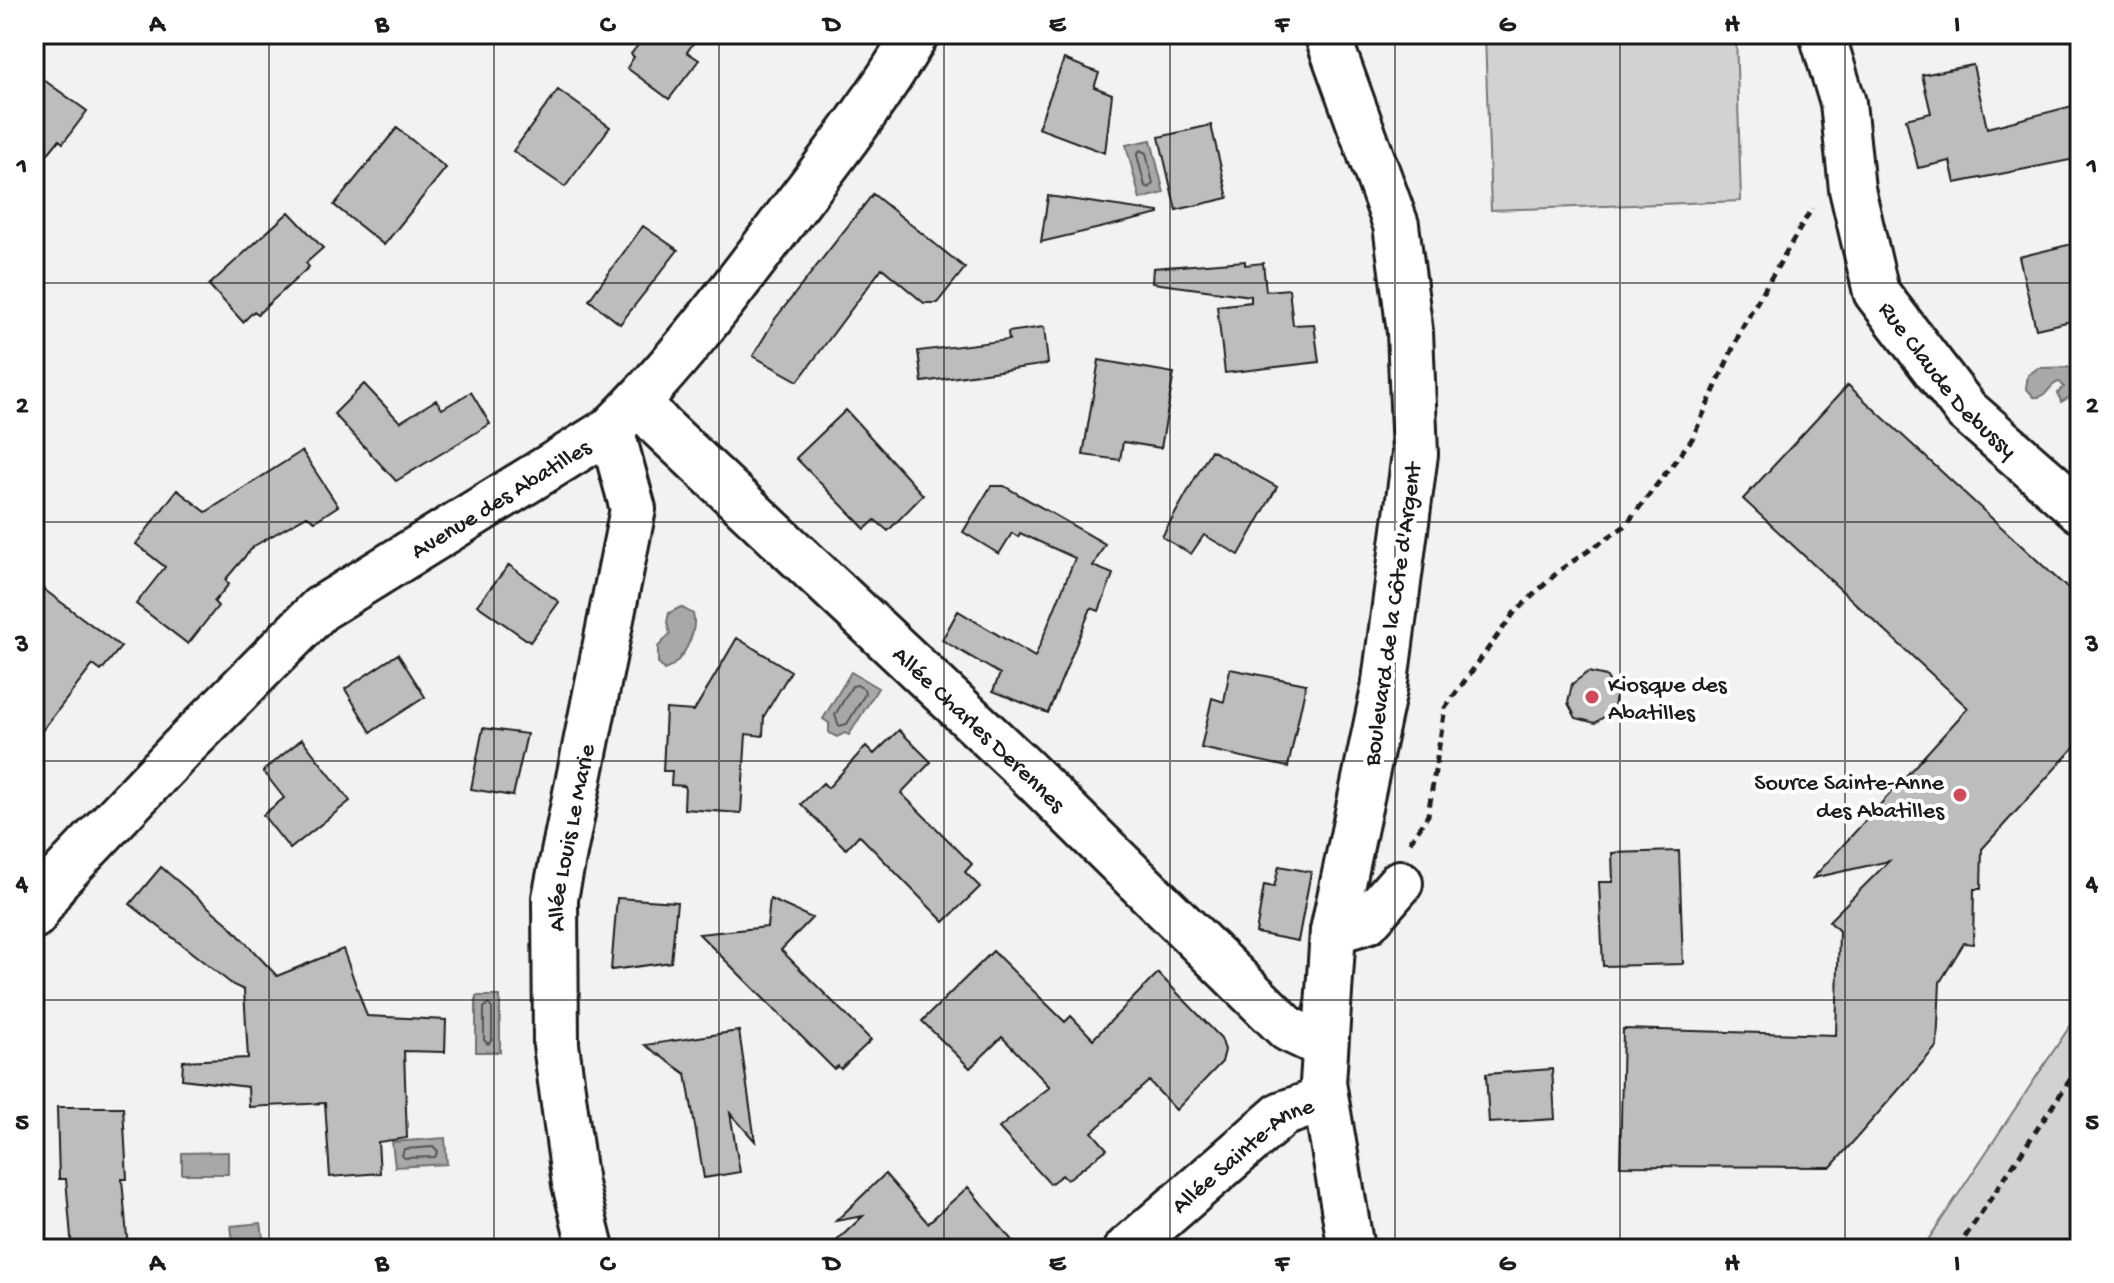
<svg xmlns="http://www.w3.org/2000/svg" width="2114" height="1283" font-family="'Gochi Hand',sans-serif">
<rect width="100%" height="100%" fill="#f2f2f2"/>
<filter id="ink" filterUnits="userSpaceOnUse"><feTurbulence type="fractalNoise" baseFrequency=".0125" numOctaves="2"/><feDisplacementMap in="SourceGraphic" scale="16" xChannelSelector="R" yChannelSelector="G"/><feConvolveMatrix kernelMatrix="1 2 1 2 8 2 1 2 1" color-interpolation-filters="sRGB"/></filter>
<g filter="url(#ink)">
<path fill="#d2d2d2" stroke="#777" stroke-width="2" d="M1485,34H1736L1741,201L1491,210Z
M2080,1011V1249H1922Z"/>
<path fill="#a8a8a8" stroke="#707070" stroke-width="2" d="M1151,140L1164,193L1140,199L1126,145Z
M2080,367V391L2061,402L2058,393L2064,387L2060,382C2048,383 2049,399 2034,397L2026,388L2028,375L2038,368Z
M681,607L693,614C698,632 682,664 664,670L658,663V647L670,634L667,622L669,613Z
M851,672L878,688L849,735L845,733L837,737L829,733V723L823,719Z
M476,996H500V1052H476Z
M445,1138L447,1164L395,1167L392,1142Z
M228,1152V1174H182V1153Z
M261,1223L265,1249H234L231,1226Z"/>
<g fill="none" stroke-linecap="round" stroke-linejoin="round">
<path stroke="#545454" stroke-width="2" d="M1140,150L1146,153L1153,184L1149,188L1145,186L1137,155Z
M857,685L864,689L865,694L847,724L839,726L835,715L852,686Z
M488,1004L492,1008V1040L488,1044L484,1040V1008Z
M434,1147L438,1151L435,1157L405,1158L402,1156L404,1149Z"/>
</g>
<path fill="#bdbdbd" stroke="#1c1c1c" stroke-width="2" d="M647,34H700L687,52L699,60L669,99L627,68L634,57L631,54Z
M1064,59L1099,73L1094,87L1112,94L1105,153L1038,128Z
M1973,65L1987,128L2080,104V158L1955,183L1950,161L1918,168L1906,119L1931,113L1922,75Z
M34,73L87,111L63,143L59,140L34,171Z
M558,90L610,127L565,187L513,151Z
M1211,125L1228,198L1176,210L1159,137Z
M397,128L446,168L384,245L334,205Z
M873,194L965,268L937,303H924L882,268L798,381L753,356L775,319Z
M1048,196L1159,212V214L1041,242Z
M289,212L323,248L306,263L309,267L258,314L254,311L243,322L209,285Z
M643,226L678,250L620,324L589,300Z
M2080,242V319L2036,329L2019,257Z
M1245,261V265L1263,263L1266,291L1289,289L1293,325L1314,324L1319,362L1225,373L1217,306L1251,302V296L1152,283L1153,268Z
M1044,327L1048,364L922,382L918,351L1009,340L1008,332Z
M1099,360L1174,373L1161,448L1123,442L1120,460L1083,455Z
M364,384L400,422L436,400L442,409L471,392L490,424L396,481L334,414Z
M1848,385L2080,600V741L1982,849L1981,889H1974L1973,944L1964,943L1940,982L1937,1046L1831,1167L1620,1166L1623,1029L1836,1035L1839,931L1829,921L1889,861L1813,878L1968,708L1743,499Z
M846,410L923,495L888,531L875,520L865,529L796,458Z
M1211,450L1277,487L1239,555L1204,535L1191,554L1162,537Z
M302,451L338,506L315,521L307,516L254,546L225,580L229,584L214,602L218,606L188,644L136,604L165,567L136,544L177,490L206,512Z
M991,486H1004L1105,544L1093,566L1113,574L1099,611L1091,608L1048,713L993,691L1000,674L942,640L958,611L1035,657L1075,558L1020,533L1018,537L1012,533L999,554L963,532Z
M509,565L559,602L530,642L477,605Z
M34,582L121,647L101,671L93,665L34,741Z
M737,638L791,671L764,716L763,736L746,734L741,813L684,809L685,786L671,785L672,771H663L666,709L694,711Z
M398,654L425,697L371,732L345,689Z
M1230,669L1306,684L1288,767L1201,748L1212,698L1224,702Z
M1588,672L1606,676L1616,692L1614,710L1595,723L1576,718L1568,703L1572,684Z
M483,728L527,734L513,796L471,789Z
M899,730L931,762L901,793L972,864L965,872L980,887L944,922L859,835L846,849L801,804L823,783L828,788L866,746L874,754Z
M302,739L350,801L290,849L263,815L284,798L263,771Z
M1679,851L1683,964L1603,966L1599,882H1613L1612,853Z
M1279,866L1311,872L1298,941L1256,933L1264,885L1274,887Z
M161,867L227,923L277,976L343,949L367,1016L446,1020L445,1052L404,1051L407,1138L378,1142L380,1173L330,1177L325,1103L249,1107L248,1087L182,1079L183,1061L248,1058L244,990L233,985L130,904Z
M617,898L677,902L671,962L611,970Z
M770,899L812,918L781,950L871,1040L841,1069L838,1066L834,1069L699,934L767,927Z
M993,951L1065,1022L1071,1016L1093,1039L1158,973L1221,1038L1225,1050L1222,1062L1176,1110L1149,1081L1092,1132L1107,1149L1067,1180L1062,1175L1050,1184L999,1128L1050,1087L1002,1037L970,1068L922,1021Z
M739,1031L755,1141L730,1113L740,1172L704,1178L686,1074L645,1045Z
M1552,1069L1555,1119L1489,1123L1486,1074Z
M57,1107H123L127,1179H122L128,1249H72L66,1179H59Z
M885,1174L928,1223L968,1187L1019,1249H828L863,1216L836,1221Z"/>
<g fill="none" stroke-linecap="round" stroke-linejoin="round">
<defs>
<g id="minor">
<path id="s1" d="M1822,34L1843,103L1852,189L1876,292L1966,410L2080,510"/>
<path id="s2" d="M639,402L661,427L1022,767L1288,1029L1324,1046"/>
<path id="s3" d="M34,916L57,880L183,747L320,609L611,429C677,364 731,291 786,218C832,158 878,99 916,34"/>
<path d="M1333,931L1367,921L1400,883"/>
<path id="s4" d="M591,1249L575,1184L556,1045L555,898L633,509L611,429"/>
<path id="s5" d="M1127,1249L1282,1114L1325,1099"/>
</g>
<path id="major" d="M1327,34L1396,225L1410,332L1415,454L1384,689L1333,931L1323,1083L1351,1249"/>
</defs>
<use href="#minor" stroke="#1c1c1c" stroke-width="50"/>
<use href="#major" stroke="#1c1c1c" stroke-width="50"/>
<path stroke="#1c1c1c" stroke-width="5" stroke-dasharray="8 6" stroke-linecap="butt" d="M1410,842L1428,815L1445,708L1514,613L1560,570L1625,526L1692,439L1743,326L1812,208
M1957,1249L2080,1065"/>
<use href="#minor" stroke="#fff" stroke-width="44"/>
<use href="#major" stroke="#fff" stroke-width="44"/>
</g>
</g>
<path fill="none" stroke="#1c1c1c" stroke-width="2" stroke-opacity="0.55" d="M269,34V1249M494,34V1249M719,34V1249M944,34V1249M1170,34V1249M1395,34V1249M1620,34V1249M1845,34V1249M34,283H2080M34,522H2080M34,761H2080M34,1000H2080"/>
<g fill="#d1495b" stroke="#fff" stroke-width="3">
<circle cx="1592" cy="697" r="8"/>
<circle cx="1960" cy="795" r="8"/>
</g>
<g text-anchor="middle" stroke-width="8" stroke-linejoin="round" paint-order="stroke">
<g font-size="24" fill="#1c1c1c" stroke="#fff">
<text dy="8" stroke="none"><textPath href="#s1" startOffset="378">Rue Claude Debussy</textPath></text>
<text dy="8" stroke="none"><textPath href="#s3" startOffset="632">Avenue des Abatilles</textPath></text>
<text transform="translate(1391 614) rotate(-82)" y="8">Boulevard de la Côte d'Argent</text>
<text dy="8" stroke="none"><textPath href="#s2" startOffset="472">Allée Charles Derennes</textPath></text>
<text dy="8" stroke="none"><textPath href="#s4" startOffset="416">Allée Louis Le Marie</textPath></text>
<text dy="8" stroke="none"><textPath href="#s5" startOffset="150">Allée Sainte-Anne</textPath></text>
</g>
<g font-size="24" fill="#1c1c1c" stroke="#fff" text-anchor="start">
<text x="1608" y="691">Kiosque des<tspan x="1608" dy="28">Abatilles</tspan></text>
<text x="1944" y="789" text-anchor="end">Source Sainte-Anne<tspan x="1944" dy="28">des Abatilles</tspan></text>
</g>
</g>
<rect width="2114" height="1283" fill="none" stroke="#fff" stroke-width="88"/>
<rect x="44" y="44" width="2026" height="1195" fill="none" stroke="#1c1c1c" stroke-width="3"/>
<g font-size="26" text-anchor="middle" font-weight="bold" fill="#1c1c1c">
<text x="157" y="31">A</text>
<text x="382" y="31">B</text>
<text x="607" y="31">C</text>
<text x="832" y="31">D</text>
<text x="1057" y="31">E</text>
<text x="1282" y="31">F</text>
<text x="1507" y="31">G</text>
<text x="1732" y="31">H</text>
<text x="1957" y="31">I</text>
<text x="22" y="173">1</text>
<text x="2092" y="173">1</text>
<text x="22" y="412">2</text>
<text x="2092" y="412">2</text>
<text x="22" y="651">3</text>
<text x="2092" y="651">3</text>
<text x="22" y="890">4</text>
<text x="2092" y="890">4</text>
<text x="22" y="1129">5</text>
<text x="2092" y="1129">5</text>
<text x="157" y="1270">A</text>
<text x="382" y="1270">B</text>
<text x="607" y="1270">C</text>
<text x="832" y="1270">D</text>
<text x="1057" y="1270">E</text>
<text x="1282" y="1270">F</text>
<text x="1507" y="1270">G</text>
<text x="1732" y="1270">H</text>
<text x="1957" y="1270">I</text>
</g>
</svg>
